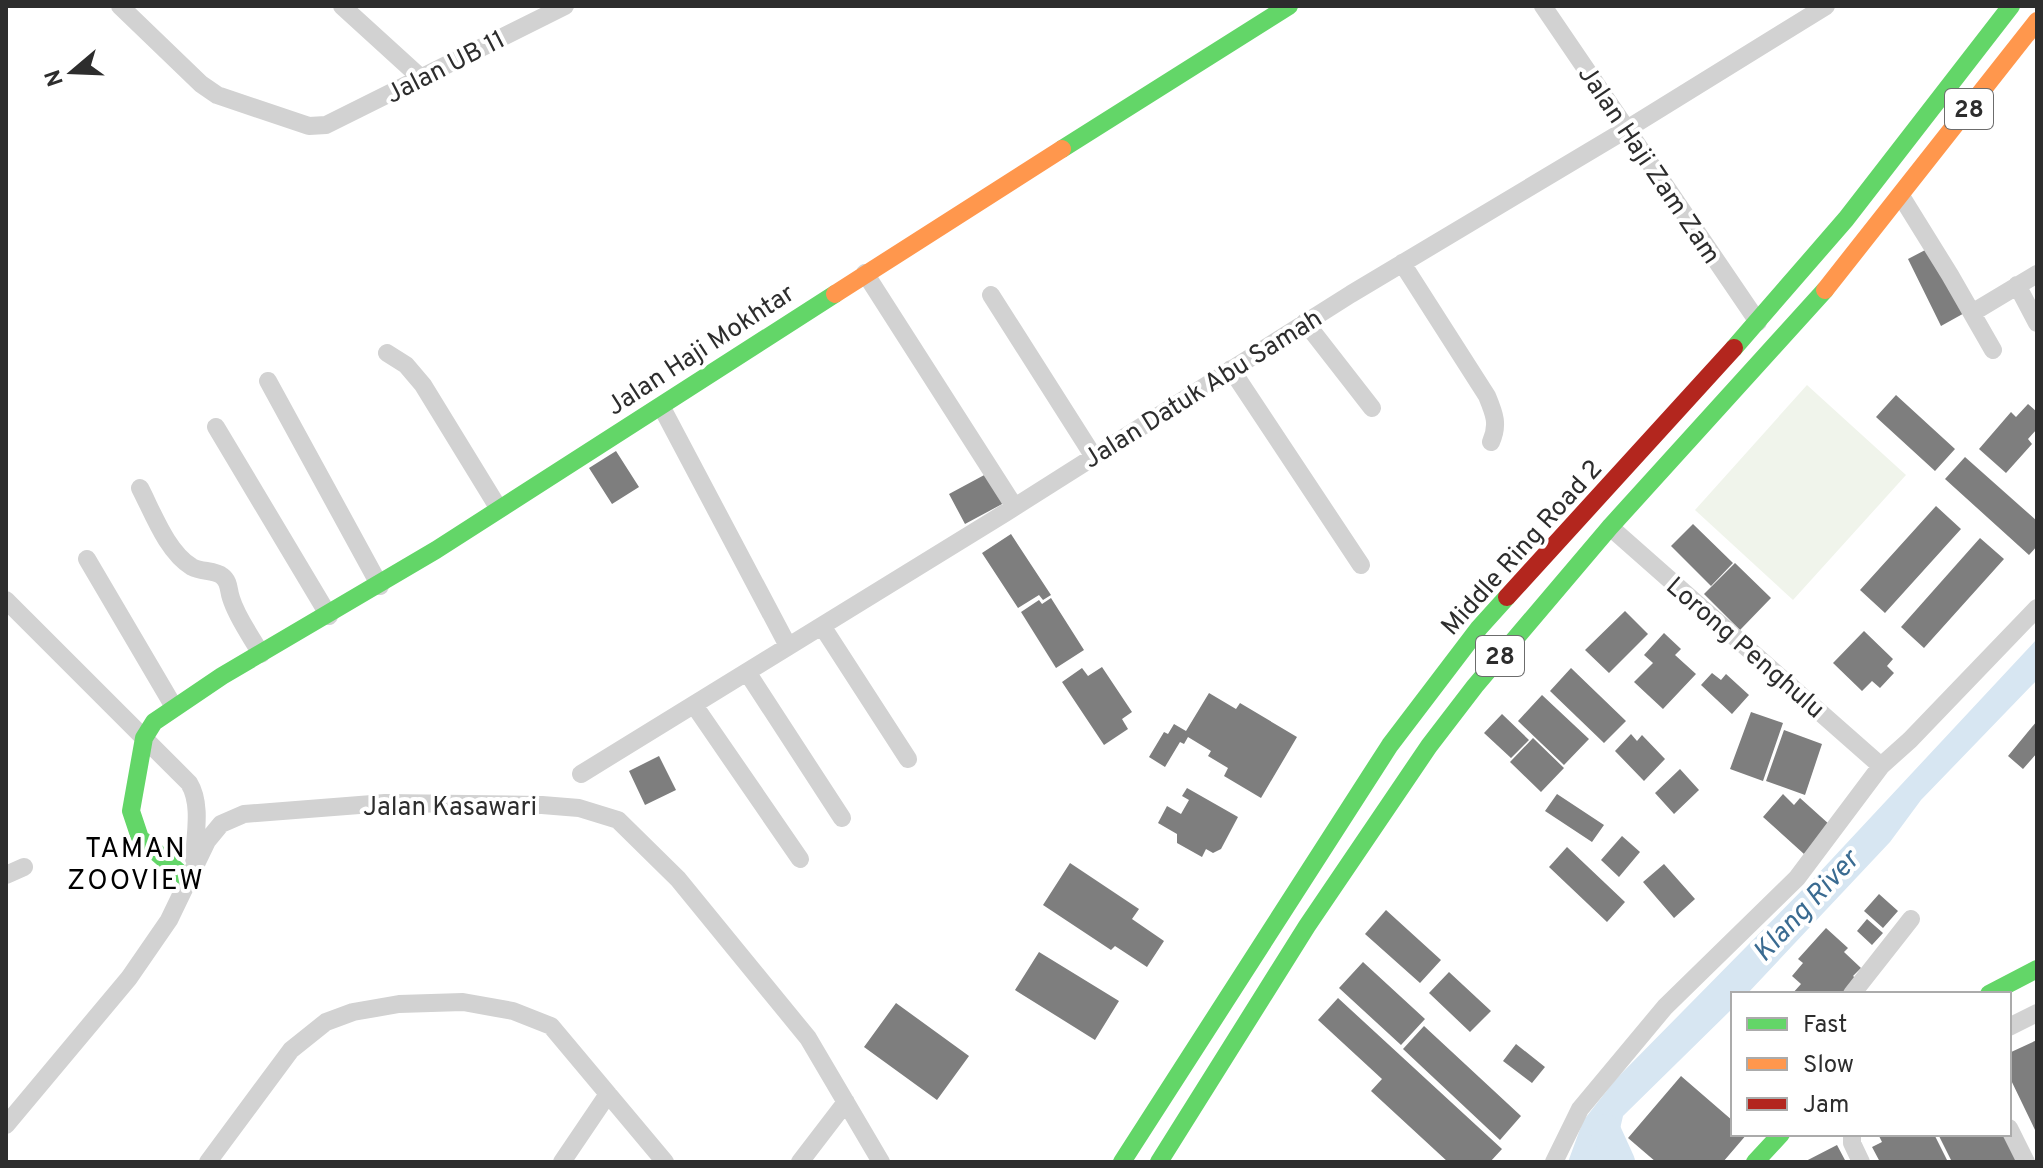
<svg xmlns="http://www.w3.org/2000/svg" width="2043" height="1168" font-family="Overpass,sans-serif">
<rect width="100%" height="100%" fill="#fff"/>
<path fill="#f0f4eb" d="M1807,385L1906,475L1793,600L1695,510Z"/>
<path fill="#d7e6f2" d="M2037,639V680L1921,800L1890,842L1747,994H1733V1008L1623,1116L1617,1142L1606,1162H1568L1583,1121L1616,1079L1817,875Z"/>
<g fill="none" stroke-linecap="round" stroke-linejoin="round">
<path stroke="#d7e6f2" stroke-width="30" d="M1605,1129L1620,1162"/>
</g>
<path fill="#7e7e7e" d="M1929,248L1968,311L1941,326L1908,259Z
M1896,395L1955,449L1935,471L1876,417Z
M2028,404L2037,412V429L2028,439L2032,444L2006,473L1979,449L2011,412L2016,417Z
M616,451L639,487L612,504L589,468Z
M1965,457L2037,521V546L2029,555L1945,479Z
M988,473L1004,503L965,524L949,494Z
M1936,506L1961,529L1885,613L1860,590Z
M1693,524L1733,563L1711,586L1671,546Z
M1011,534L1051,595L1043,600L1039,595L1018,608L982,553Z
M1980,538L2004,559L1924,648L1901,627Z
M1735,563L1771,598L1740,630L1704,594Z
M1051,598L1084,650L1056,668L1021,612L1039,600L1042,604Z
M1625,611L1648,634L1609,673L1585,650Z
M1864,631L1893,659L1887,666L1894,673L1880,688L1872,681L1862,691L1833,663Z
M1664,633L1681,649L1675,655L1696,674L1663,709L1634,682L1653,663L1644,655Z
M1102,667L1132,712L1122,719L1128,729L1104,745L1062,682L1082,668L1088,676Z
M1571,668L1626,721L1604,743L1550,691Z
M1712,673L1721,680L1726,674L1749,695L1732,714L1701,685Z
M1209,693L1236,709L1240,703L1297,737L1261,798L1224,776L1228,768L1208,756L1211,751L1188,737L1184,744L1180,742L1165,767L1149,757L1164,732L1168,734L1174,724L1186,731Z
M1542,695L1589,739L1564,765L1518,721Z
M1751,712L1783,723L1763,781L1730,769Z
M1502,714L1529,740L1511,758L1484,733Z
M2037,721V753L2023,769L2008,756Z
M1784,730L1822,744L1805,795L1766,781Z
M1631,734L1637,741L1642,735L1665,759L1644,781L1615,751Z
M1533,738L1564,768L1541,792L1510,762Z
M659,756L676,790L645,805L629,771Z
M1680,769L1699,790L1674,814L1655,793Z
M1187,788L1238,817L1221,849L1213,853L1206,849L1202,857L1177,843V834L1158,823L1167,806L1181,814L1189,800L1182,796Z
M1557,794L1604,825L1592,842L1545,811Z
M1783,794L1794,805L1800,798L1830,825L1804,854L1763,817Z
M1622,836L1640,852L1619,877L1601,860Z
M1567,847L1625,902L1607,922L1549,867Z
M1070,863L1139,909L1132,919L1164,941L1147,967L1115,946L1111,950L1043,905Z
M1664,864L1695,899L1674,918L1643,882Z
M1879,894L1898,911L1883,928L1864,911Z
M1386,910L1441,960L1420,983L1365,934Z
M1867,919L1883,933L1872,945L1857,931Z
M1826,928L1848,948L1844,952L1861,968L1853,976L1859,981L1847,994H1792L1801,984L1792,976L1803,963L1798,959Z
M1039,952L1119,1001L1095,1040L1015,990Z
M1363,962L1425,1019L1401,1045L1339,988Z
M1449,972L1491,1011L1470,1032L1429,993Z
M1338,998L1502,1149L1490,1162H1448L1371,1091L1382,1079L1318,1020Z
M896,1003L969,1056L937,1100L864,1047Z
M1424,1026L1521,1116L1500,1140L1403,1049Z
M2037,1040V1134L2009,1076V1053Z
M1516,1044L1545,1067L1532,1083L1503,1061Z
M1681,1076L1733,1121V1134H1747L1723,1162H1656L1628,1138Z
M1878,1134H1934L1948,1162H1880L1872,1147L1882,1142Z
M1938,1134H2004L2018,1162H1952Z
M1837,1145L1846,1162H1804Z"/>
<g fill="none" stroke-linecap="round" stroke-linejoin="round">
<path stroke="#d2d2d2" stroke-width="18" d="M120,6L201,84L217,95L309,126L326,125L565,6
M342,6L421,78
M1543,6L1758,322
M1901,196L1950,275L1993,350
M1402,263L1487,396C1494,413 1499,424 1491,442
M865,273L1014,506
M2017,285L2037,323
M991,295L1094,457
M1972,313L2037,274
M1305,322L1372,408
M387,353L406,365L423,385L499,509
M1231,369L1361,565
M268,381L380,586
M661,406L788,646
M216,427L329,616
M140,488C153,513 167,552 192,567C201,572 215,570 222,576C230,582 228,590 231,598C237,618 251,636 261,654
M1610,527L1881,766
M87,559L174,707
M6,600L189,783C202,804 195,835 194,859
M822,626L908,759
M747,672L842,818
M694,705L800,859
M581,774L1005,513L1351,294L1627,129L1826,6
M6,875L24,867
M1852,994L1911,919
M2009,1027L2037,1013
M6,1125L129,978L169,920L207,841L221,824L244,814L385,803L542,805L579,808L618,820L678,879L808,1038L881,1162
M2009,1128L2026,1162
M1852,1134V1143L1861,1162
M208,1162L291,1050L326,1022L353,1012L399,1004L463,1002L513,1011L551,1026L665,1162
M562,1162L608,1094
M800,1162L846,1102
M1554,1162L1580,1109L1665,1007L1797,878L1881,766L1910,740L2037,608"/>
<path stroke="#63d668" stroke-width="18" d="M1062,149L1289,6
M1734,348L1846,219L2011,6
M188,880L140,838L131,811L144,738L154,722L222,676L436,550L835,294
M1989,994L2037,969
M1122,1162L1390,745L1479,628L1507,597
M1159,1162L1307,926L1429,746L1475,686L1610,527L1825,290
M1755,1162L1781,1134"/>
<path stroke="#ff974d" stroke-width="18" d="M1825,290L2037,21
M835,294L1062,149"/>
<path stroke="#b3261e" stroke-width="18" d="M1507,597L1734,348"/>
</g>
<g text-anchor="middle" stroke-width="8" stroke-linejoin="round" paint-order="stroke">
<g fill="#fff" stroke="#6c6c6c" stroke-width="2">
<rect x="1945" y="89" width="48" height="40" rx="6"/>
<rect x="1476" y="636" width="48" height="40" rx="6"/>
</g>
<g font-size="24" font-weight="bold" fill="#2d2d2d">
<text x="1969" y="117">28</text>
<text x="1500" y="664">28</text>
</g>
<g font-size="26" fill="#2d2d2d" stroke="#fff">
<text transform="translate(445 66) rotate(-27)" y="9">Jalan UB 11</text>
<text transform="translate(1650 164) rotate(56)" y="9">Jalan Haji Zam Zam</text>
<text transform="translate(700 349) rotate(-33)" y="9">Jalan Haji Mokhtar</text>
<text transform="translate(1202 388) rotate(-32)" y="9">Jalan Datuk Abu Samah</text>
<text transform="translate(1521 547) rotate(-48)" y="9">Middle Ring Road 2</text>
<text transform="translate(1746 647) rotate(41)" y="9">Lorong Penghulu</text>
<text x="450" y="815">Jalan Kasawari</text>
</g>
<g font-size="28" letter-spacing="2" fill="#000" stroke="#fff">
<text x="136" y="857">TAMAN<tspan x="136" dy="32">ZOOVIEW</tspan></text>
</g>
<g font-size="28" font-style="italic" fill="#3a6b91" stroke="#fff">
<text transform="translate(1805 905) rotate(-47)" y="10">Klang River</text>
</g>
</g>
<rect width="2043" height="1168" fill="none" stroke="#2d2d2d" stroke-width="16"/>
<rect x="1731" y="992" width="280" height="144" fill="#ffffff" stroke="#ababab" stroke-width="2"/>
<rect x="1747" y="1018" width="40" height="12" fill="#63d668" stroke="#ababab" stroke-width="2"/>
<text x="1803" y="1032" font-size="24" fill="#2d2d2d">Fast</text>
<rect x="1747" y="1058" width="40" height="12" fill="#ff974d" stroke="#ababab" stroke-width="2"/>
<text x="1803" y="1072" font-size="24" fill="#2d2d2d">Slow</text>
<rect x="1747" y="1098" width="40" height="12" fill="#b3261e" stroke="#ababab" stroke-width="2"/>
<text x="1803" y="1112" font-size="24" fill="#2d2d2d">Jam</text>
<g transform="translate(72 72) rotate(251)" stroke="#ffffff" stroke-width="6" paint-order="stroke">
<path d="M0-6L14 30L0 20L-14 30Z" fill="#2d2d2d"/>
<text y="-12" font-size="22" font-weight="bold" text-anchor="middle" fill="#2d2d2d">N</text>
</g>
</svg>
